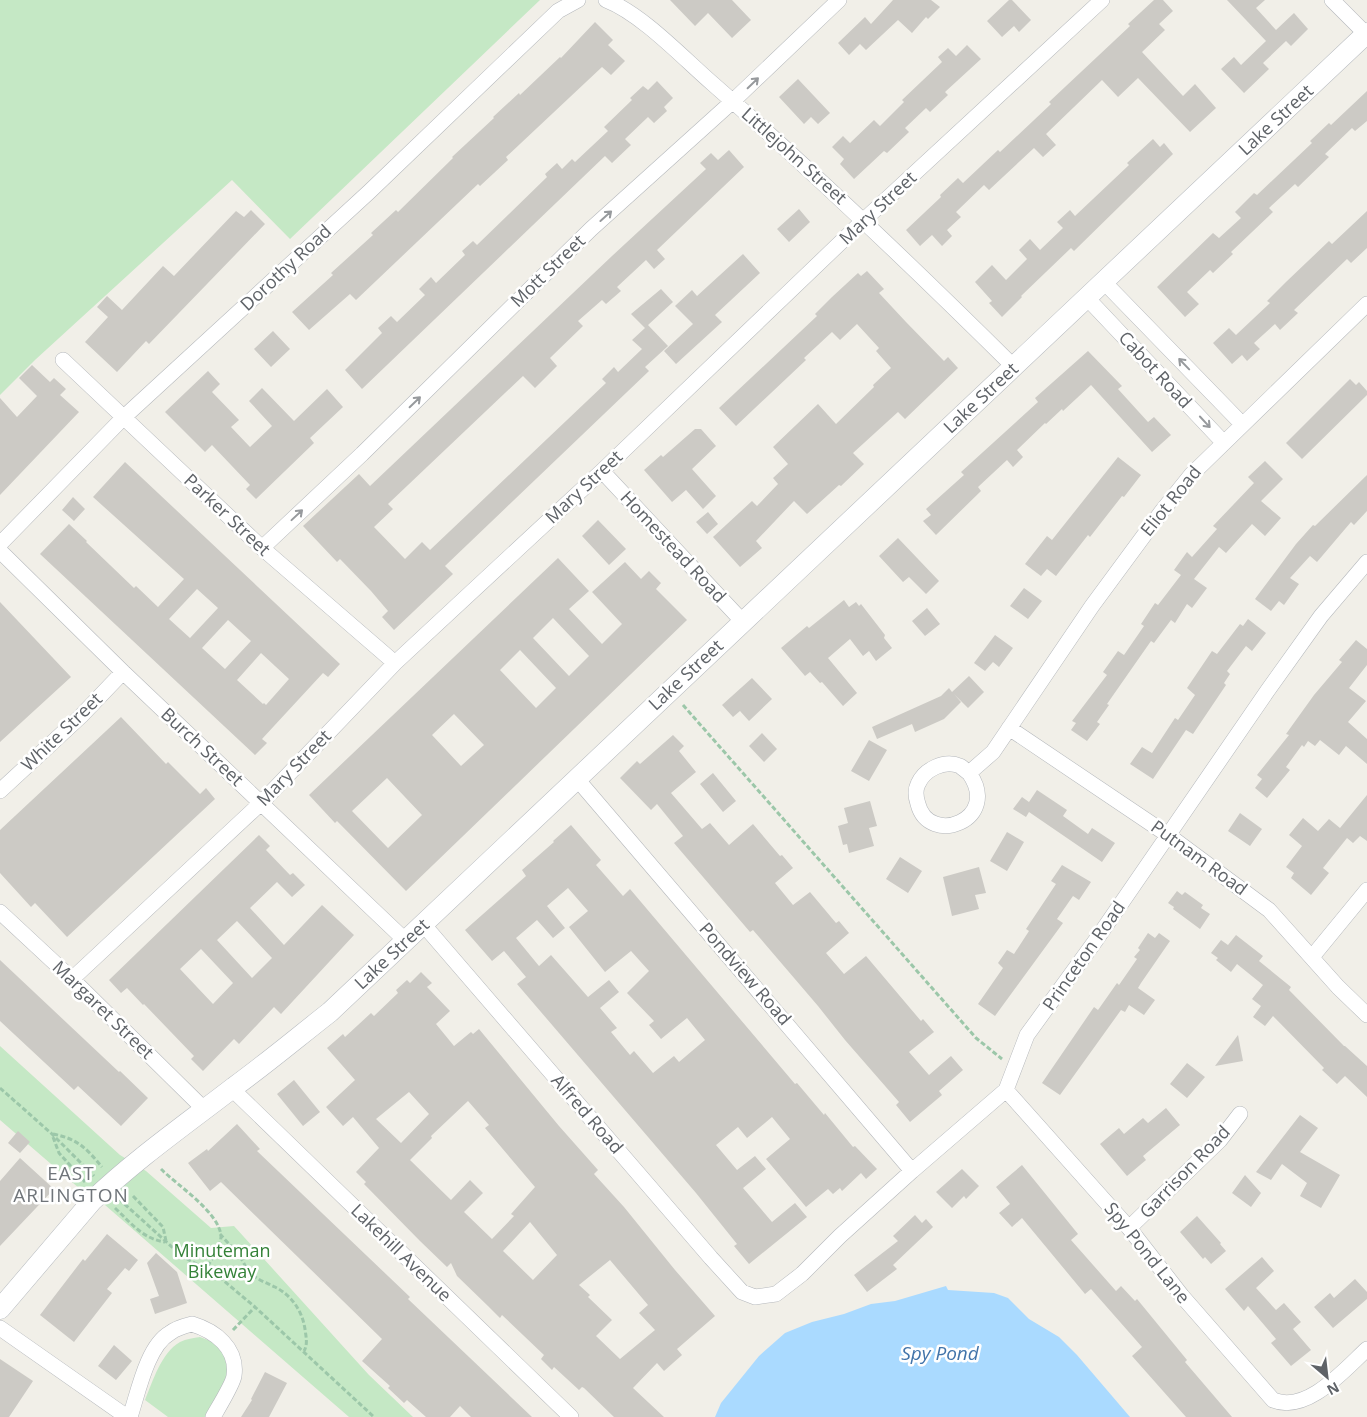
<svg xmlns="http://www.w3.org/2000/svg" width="1367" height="1417" font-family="'Open Sans',sans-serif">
<rect width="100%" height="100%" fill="#f1efe8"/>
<path fill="#c5e8c5" d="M0,0H540L290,239L232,180L35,360L0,395Z
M0,1046L120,1155L146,1171L211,1228L234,1226L369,1375L413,1417H349L105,1205L80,1189L0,1120Z
M200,1337L218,1344L229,1366L227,1379L209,1417H168L145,1400C153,1381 161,1353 180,1342C186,1339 194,1338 200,1337Z"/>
<path fill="#aadaff" d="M946,1286L948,1290L994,1293L1008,1298L1029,1319L1059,1337L1077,1355L1130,1417H715L721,1403L759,1356L785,1333L812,1322L844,1314L871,1304L895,1301Z"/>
<path fill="#cccac5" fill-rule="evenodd" d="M670,0H732L751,20L732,38L708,13L695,26Z
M893,0H931L940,7L928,19L926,17L912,33L898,20L866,50L860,44L849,55L838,43L865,17L871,24Z
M1009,0H1012L1031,20L1019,32L1014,26L1002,37L987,21Z
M1154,0H1163L1173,11L1159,24L1165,30L1142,52L1183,96L1195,84L1216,108L1190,132L1138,78L1118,97L1102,80L1046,134L1056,145L1043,157L1034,148L989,190L984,185L956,212L961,217L947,230L952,236L942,246L932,235L920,246L906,230L941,197L940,195L958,178L963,183L998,150L1000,152L1051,104L1049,102L1130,26L1128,24Z
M1227,0H1265L1256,8L1276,30L1294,13L1308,29L1291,46L1286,41L1263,63L1269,69L1244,93L1221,69L1234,57L1241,65L1266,41Z
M595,22L613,40L608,45L625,61L611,75L602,67L506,157L508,160L480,186L478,184L356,300L350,294L309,330L292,312L333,275L331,273L373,235L371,233L396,210L398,212L453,158L452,157L494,118L493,117L519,93L520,95L560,57L561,58Z
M967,45L981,59L945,92L948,95L930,112L926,108L905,128L909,132L887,153L884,151L854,179L840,164L844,159L832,147L843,136L850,143L874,120L880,126L904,102L902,100L942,62L938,57L948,48L956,56Z
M798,79L830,113L818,124L811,117L804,124L779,97Z
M657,81L673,98L664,107L667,111L654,123L648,117L625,139L631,145L612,163L605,156L362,389L345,370L382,333L378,328L391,316L397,322L425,295L419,289L431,277L436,283L465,255L462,251L473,241L477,245L547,177L545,174L557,163L562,169L572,159L575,162L608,131L604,127L632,100L630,98L643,86L648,90Z
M1367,91V121L1355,131L1352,128L1325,154L1329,157L1298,187L1295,184L1269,208L1273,212L1231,252L1233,254L1213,273L1210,270L1187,292L1199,304L1185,317L1157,287L1213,233L1219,238L1241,218L1235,212L1254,193L1257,195L1312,143L1310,141L1329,123L1331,125Z
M1153,139L1160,147L1164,143L1173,154L1074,251L1071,248L1021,296L1022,297L1002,317L989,303L992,301L975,282L992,265L1006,280L1027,259L1019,250L1030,239L1040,250L1063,228L1057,222L1070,210L1075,216L1129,165L1127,163Z
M729,150L744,167L657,250L665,259L654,269L646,260L617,287L621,291L606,304L602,300L578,321L583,326L550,358L557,366L535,388L523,376L388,504L393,509L374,527L405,559L422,542L430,550L606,383L602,379L614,367L618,372L642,349L632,340L645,328L631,314L661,289L673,302L648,325L668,346L645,367L649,371L445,566L453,574L394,630L382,617L388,611L371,591L340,559L337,562L303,526L359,474L370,486L612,256L706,169L700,163L711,153L718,160Z
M799,209L810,222L789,242L777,229Z
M251,210L265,224L149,344L146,341L117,372L85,342L108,317L97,307L107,296L122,310L163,266L174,276L236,211L244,217Z
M1367,211V248L1351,263L1347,259L1294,310L1298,313L1280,330L1275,324L1254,343L1260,349L1247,361L1242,355L1232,364L1213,343L1229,328L1236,335L1270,303L1267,301L1286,282L1329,241L1332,244Z
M743,254L760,273L715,315L722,322L676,364L664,351L693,324L675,306L692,290L697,296Z
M867,271L884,289L879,293L906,322L944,361L948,357L958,368L905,419L898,412L853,453L864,464L841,486L839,485L807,514L794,501L756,541L762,548L740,567L713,537L752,501L757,506L778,484L773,478L788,464L773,447L818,404L836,424L874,387L873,385L891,368L876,351L879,348L857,324L840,340L832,332L804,358L806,360L736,426L719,408L817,316L815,314L832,297L858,273L861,276Z
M273,331L290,349L271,367L254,349Z
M1088,351L1122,386L1118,389L1148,422L1154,417L1171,435L1152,452L1091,385L1063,411L1062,409L1046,424L1045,423L1017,450L1023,457L1013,467L1007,460L978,487L981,491L936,535L923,521L931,515L926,509L964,475L961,472L1038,402L1035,398Z
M32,365L50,382L54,378L66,389L60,395L79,412L0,495V398L17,417L37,396L19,378Z
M208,371L220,384L212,392L239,420L231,427L250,447L272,426L249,401L262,388L294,421L327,389L343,407L310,438L314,443L256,499L246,489L250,485L212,445L205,452L165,412Z
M1350,379L1356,385L1359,382L1367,391V395L1302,459L1286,443Z
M695,429H701L716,446L692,469L716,496L703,509L686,490L672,502L644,470L661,455L663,457Z
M1118,457L1141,475L1124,497L1122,496L1090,537L1088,535L1056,576L1047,569L1041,576L1025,564L1047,536L1052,540Z
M1265,461L1283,479L1261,501L1281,518L1265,536L1252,524L1226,553L1219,547L1194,579L1207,588L1192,608L1187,604L1175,623L1171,620L1154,643L1151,641L1107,704L1109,705L1097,722L1100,724L1087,741L1071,730L1076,723L1072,721L1107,675L1103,672L1118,651L1124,655L1144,626L1141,624L1155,603L1158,605L1181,575L1174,570L1187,552L1192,557L1217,529L1213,526L1254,483L1248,477Z
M125,462L340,664L328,677L323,673L262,739L267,743L255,755L40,554L69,524L87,541L86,542L134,588L136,586L158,607L184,579L93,497ZM197,589L218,608L190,638L169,619ZM228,620L251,641L225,669L202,648ZM261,653L289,679L266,705L264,703L263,704L237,680Z
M1367,475V511L1354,525L1351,522L1317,562L1310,556L1290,578L1299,584L1284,605L1279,601L1271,611L1255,599L1296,544L1313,525L1315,526Z
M73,497L85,509L74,521L62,510Z
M708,512L718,524L707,534L696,522Z
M598,520L626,549L609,565L582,536Z
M898,538L939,581L926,594L909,577L903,582L879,556Z
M558,558L589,591L569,609L602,644L622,624L592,592L625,562L641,579L649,571L661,583L656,589L687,620L406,891L337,821L335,823L309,795ZM553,618L589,656L569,676L533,638ZM520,650L556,688L536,708L500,670ZM454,714L484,745L461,766L432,735ZM387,778L422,815L388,848L352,811Z
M1024,588L1042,601L1028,619L1010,606Z
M844,600L849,607L856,602L859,606L861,604L885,635L884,638L892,648L876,661L869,651L863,656L850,639L828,658L857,693L843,706L822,682L820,683L810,672L805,676L781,648L807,626L809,628Z
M0,602L71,677L0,742Z
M927,608L940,624L925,636L912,621Z
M1248,619L1266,633L1252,651L1246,646L1227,671L1230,674L1224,683L1226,685L1193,734L1186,730L1153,779L1130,764L1142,747L1152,753L1175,718L1178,720L1195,695L1187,688L1212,651L1217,654L1240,624L1243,626Z
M995,635L1013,648L999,667L993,662L985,671L974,663Z
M1356,640L1367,649V665L1349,688L1366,701L1348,722L1367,739V764L1346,746L1339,755L1320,740L1315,746L1308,741L1304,747L1302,745L1286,767L1290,770L1267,798L1255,788L1262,779L1257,775L1289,735L1286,734L1314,695L1342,662L1339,660Z
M969,676L984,692L968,708L954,694L961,702L944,719L915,732L912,724L877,739L872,727L941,696L949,688L952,692Z
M752,678L772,699L749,721L740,711L733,717L722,705Z
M121,717L166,764L168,762L200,794L206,788L215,799L67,937L35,903L31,907L0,873V830Z
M762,733L777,749L764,762L749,746Z
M673,735L684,746L679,751L696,772L671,793L702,829L710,823L729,845L753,824L780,856L782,855L793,868L775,883L793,905L810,892L836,923L839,921L849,933L826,953L844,974L866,956L921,1021L923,1019L934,1032L909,1052L929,1075L951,1056L963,1070L939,1091L942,1095L910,1122L896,1105L899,1102L845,1040L818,1006L753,930L750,932L674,843L683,836L657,804L651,810L620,778L637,761L640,764Z
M869,740L887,750L869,781L851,771Z
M713,773L736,801L723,812L700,784Z
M1037,790L1067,810L1063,816L1088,834L1092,828L1115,843L1102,862L1029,812L1026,817L1013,809L1022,797L1029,802Z
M1367,795V841L1360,836L1353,843L1347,838L1323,868L1329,873L1311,895L1291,878L1294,873L1286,867L1302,846L1289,835L1303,818L1318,831L1329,819L1340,828Z
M870,801L877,826L869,828L874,846L849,853L847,844L843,845L838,826L848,823L844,808Z
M1240,813L1262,829L1250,846L1228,831Z
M571,825L601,860L596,865L623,896L630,889L795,1084L797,1083L824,1115L825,1113L853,1147L855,1146L877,1169L866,1179L861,1173L842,1191L840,1188L833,1194L828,1189L806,1207L766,1159L790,1139L772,1117L747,1138L738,1127L716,1145L737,1170L755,1156L766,1169L743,1188L772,1222L795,1203L807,1217L749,1264L734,1246L737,1244L696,1193L517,984L526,977L504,951L492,961L465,930L526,876L522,870L554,842L553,841ZM568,888L588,911L569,927L605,972L631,951L649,971L627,993L654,1021L649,1025L661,1039L687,1018L705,1040L679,1062L674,1056L653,1073L634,1051L630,1055L611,1032L617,1028L600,1008L619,992L609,980L588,997L551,955L539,966L516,938L537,920L553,938L565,928L547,906Z
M1007,832L1024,842L1007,871L990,861Z
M259,835L270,846L266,850L290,875L293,873L305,885L292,897L277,882L250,908L284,945L322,905L354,935L281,1014L274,1007L239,1044L234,1039L203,1071L191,1059L194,1056L144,1004L143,1005L127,988L121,993L109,980ZM237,921L272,958L252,978L217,940ZM201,949L233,983L213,1004L180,969Z
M900,857L922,871L908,893L886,879Z
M1062,865L1091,882L1079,900L1073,896L1057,919L1063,923L995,1016L978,1004L1003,968L998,963L1007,950L1014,954L1029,931L1026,929L1056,884L1051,881Z
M979,867L986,893L975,895L979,909L952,916L943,877Z
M1177,891L1182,895L1185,892L1203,905L1201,908L1210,914L1200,929L1173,909L1174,907L1168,903Z
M1148,933L1155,938L1159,933L1170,941L1141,983L1138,988L1155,1000L1144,1015L1129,1005L1125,1012L1121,1010L1060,1095L1042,1083L1094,1007L1098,1010L1117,983L1119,985L1137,959L1134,957L1140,950L1138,948Z
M1236,935L1263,956L1259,961L1291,987L1289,990L1344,1046H1345L1367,1066V1097L1345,1076L1337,1084L1322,1070L1324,1068L1273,1016L1265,1026L1253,1017L1261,1006L1252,999L1263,985L1237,964L1231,972L1216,960L1218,958L1211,953L1221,940L1228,945Z
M0,960L119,1072L120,1071L148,1098L121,1126L78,1086L74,1090L0,1021Z
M421,972L432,983L427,987L450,1011L436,1024L454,1046L471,1032L473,1034L479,1029L559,1126L598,1170L594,1174L624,1207L675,1270L715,1316L677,1349L682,1355L664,1371L657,1363L633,1388L664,1417H614L584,1388L582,1387L579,1390L554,1367L552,1370L541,1359L544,1355L502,1315L500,1318L488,1306L457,1276L451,1263L447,1267L420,1241L364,1184L366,1182L356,1172L379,1148L353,1117L343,1126L326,1107L355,1080L327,1048L343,1034L345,1037L371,1013L374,1016L398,993L396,990L407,980L410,983ZM409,1092L429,1114L401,1143L376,1119ZM468,1101L489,1125L485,1128L535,1187L511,1214L514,1216L492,1239L464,1212L483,1193L470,1180L451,1200L410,1160L432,1138L431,1136ZM530,1222L557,1255L533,1280L503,1251ZM610,1260L648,1305L639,1313L655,1330L620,1359L596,1336L612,1320L588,1297L590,1295L579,1285Z
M1238,1035L1243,1061L1215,1066Z
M1187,1063L1205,1077L1187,1098L1170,1084Z
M294,1080L320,1112L303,1126L277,1094Z
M1166,1108L1180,1125L1143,1156L1146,1160L1127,1176L1100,1144L1119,1128L1124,1134L1143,1118L1148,1123Z
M1300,1115L1318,1128L1300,1152L1340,1175L1321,1208L1300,1196L1307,1183L1282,1164L1271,1180L1256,1172Z
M237,1124L260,1149L257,1151L410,1297L408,1299L532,1417H471L460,1406L450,1417H426L407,1400L404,1403L388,1388L390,1386L362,1361L382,1339L221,1182L210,1191L188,1163L207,1149L208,1151Z
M18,1131L30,1142L20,1153L8,1143Z
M20,1158L54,1189L0,1246V1181Z
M1022,1165L1078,1234L1071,1240L1116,1291L1121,1286L1135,1301L1137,1299L1187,1360L1185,1362L1232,1417H1186L1132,1356L1142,1347L1091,1289L1085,1294L1022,1218L1012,1227L999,1213L1010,1204L996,1187Z
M962,1169L979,1186L966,1199L964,1196L952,1208L936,1192Z
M1245,1175L1261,1193L1251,1207L1232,1193Z
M915,1215L922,1223L926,1219L933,1227L893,1265L897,1269L867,1292L854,1275L898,1241L893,1236Z
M1197,1216L1221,1243L1220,1244L1226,1251L1211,1264L1205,1257L1203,1259L1180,1232Z
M107,1234L138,1260L129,1271L125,1268L107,1289L112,1293L74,1342L40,1315L83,1259L85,1261Z
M156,1253L177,1272L187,1303L155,1314L150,1299L159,1296L147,1263Z
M1262,1257L1274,1271L1256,1288L1276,1310L1284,1303L1301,1322L1293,1329L1311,1350L1291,1366L1271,1343L1276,1339L1248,1306L1244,1311L1225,1289Z
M1355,1279L1367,1292V1299L1333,1328L1314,1307L1330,1293L1334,1298Z
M114,1345L132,1361L116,1380L98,1366Z
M0,1359L33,1381L9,1417H0Z
M265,1372L287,1383L269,1417H241L252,1400L251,1399Z"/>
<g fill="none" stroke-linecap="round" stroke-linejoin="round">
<defs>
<path id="minor" d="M606,0C642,14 683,58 713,84C817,175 916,270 1014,367
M1332,0L1366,34
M1104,282L1242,424
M1087,298L1223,442
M63,360L262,548L395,663
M602,471L744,623
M0,544L123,418L369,192L558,11L578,0
M262,548L362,454L591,229L733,101L839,0
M0,551L123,672L406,941
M1009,728L1168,835L1269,910L1338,987L1367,1015
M969,773C966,771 963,768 960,766C944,759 924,770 918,784C915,790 916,798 918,804C929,847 1002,820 969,773L993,752L1092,606L1162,511L1191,475L1367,304
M577,779L912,1171
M0,791L81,716L123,672
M0,912L72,979L204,1109
M423,924L711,1258L742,1292L755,1297L776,1294L802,1274L840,1236L912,1171L1006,1090L1027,1035L1096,940L1268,690L1321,616L1367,562
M1312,957L1367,890
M72,979L262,802L395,663L602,471L864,220L1102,0
M232,1089L571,1417
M1006,1090L1129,1228L1182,1296L1273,1400C1307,1414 1344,1370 1367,1349
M1129,1228L1220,1140L1240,1114
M0,1328L127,1417
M130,1417C138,1393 147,1346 170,1333C176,1328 184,1326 192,1324C215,1331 238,1348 234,1376C233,1384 218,1408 213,1417"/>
<path id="secondary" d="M0,1309L92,1201C136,1159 186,1124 234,1087C267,1063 298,1037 330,1012L1367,33"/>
</defs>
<use href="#minor" stroke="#b5b8bc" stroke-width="16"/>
<use href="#secondary" stroke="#b6babf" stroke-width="21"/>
<path stroke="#9cc7a9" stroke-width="3" stroke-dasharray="5 2.5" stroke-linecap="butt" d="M683,705L976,1038L1002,1059
M0,1088L52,1134L94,1176
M53,1134C78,1139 86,1148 102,1167
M53,1137L59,1153L85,1182
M161,1169C178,1186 219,1212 221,1236C221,1247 211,1260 206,1269
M133,1196L163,1227L166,1241
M119,1199L182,1256L218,1276L255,1307L374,1417
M115,1208C131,1223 143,1239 165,1242
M220,1234C227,1242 236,1251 242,1260C245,1265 247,1270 251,1273C257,1280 267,1283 275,1287C291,1295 302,1310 305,1329C306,1337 308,1344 304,1351
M233,1330L255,1307"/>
<use href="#minor" stroke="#fff" stroke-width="15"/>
<use href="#secondary" stroke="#fff" stroke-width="20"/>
</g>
<defs><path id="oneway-shaft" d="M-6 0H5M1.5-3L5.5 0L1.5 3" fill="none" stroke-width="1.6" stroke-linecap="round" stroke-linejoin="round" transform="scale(1.25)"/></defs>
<g stroke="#979a9d">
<use href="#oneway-shaft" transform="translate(753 83) rotate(-44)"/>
<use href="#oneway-shaft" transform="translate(606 216) rotate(-42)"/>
<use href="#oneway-shaft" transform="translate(1184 364) rotate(-134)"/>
<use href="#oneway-shaft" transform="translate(415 402) rotate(-44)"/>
<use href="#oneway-shaft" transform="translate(1205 422) rotate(47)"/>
<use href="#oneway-shaft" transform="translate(297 515) rotate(-43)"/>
</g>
<g text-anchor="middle" stroke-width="5" stroke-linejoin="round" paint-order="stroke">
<g font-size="18" fill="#5f6368" stroke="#fff">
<text transform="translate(1276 120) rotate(-43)" y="6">Lake Street</text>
<text transform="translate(794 156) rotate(42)" y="6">Littlejohn Street</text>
<text transform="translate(878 208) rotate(-43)" y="6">Mary Street</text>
<text transform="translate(286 268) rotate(-43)" y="6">Dorothy Road</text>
<text transform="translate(548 271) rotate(-44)" y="6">Mott Street</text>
<text transform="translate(1155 370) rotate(47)" y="6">Cabot Road</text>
<text transform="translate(981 398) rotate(-43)" y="6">Lake Street</text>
<text transform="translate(584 487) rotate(-43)" y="6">Mary Street</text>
<text transform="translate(1171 501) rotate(-51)" y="6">Eliot Road</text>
<text transform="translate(227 515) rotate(43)" y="6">Parker Street</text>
<text transform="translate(673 547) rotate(47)" y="6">Homestead Road</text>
<text transform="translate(686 675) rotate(-43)" y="6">Lake Street</text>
<text transform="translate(62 732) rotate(-44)" y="6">White Street</text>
<text transform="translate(202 747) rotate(43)" y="6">Burch Street</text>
<text transform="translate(294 768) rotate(-46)" y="6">Mary Street</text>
<text transform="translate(1199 858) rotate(36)" y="6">Putnam Road</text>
<text transform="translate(392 954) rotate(-43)" y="6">Lake Street</text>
<text transform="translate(1084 956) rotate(-55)" y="6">Princeton Road</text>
<text transform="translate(745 974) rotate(49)" y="6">Pondview Road</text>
<text transform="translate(103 1010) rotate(44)" y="6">Margaret Street</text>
<text transform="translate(587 1114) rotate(49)" y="6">Alfred Road</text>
<text transform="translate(1185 1172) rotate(-46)" y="6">Garrison Road</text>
<text transform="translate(401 1253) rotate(44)" y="6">Lakehill Avenue</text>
<text transform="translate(1147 1253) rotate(51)" y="6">Spy Pond Lane</text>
</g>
<g font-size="18" fill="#348238" stroke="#fff">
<text x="222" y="1257">Minuteman<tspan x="222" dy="21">Bikeway</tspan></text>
</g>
<g font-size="19" letter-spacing="1" fill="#70757a" stroke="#fff">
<text x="71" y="1180">EAST<tspan x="71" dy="22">ARLINGTON</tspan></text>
</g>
<g font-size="19" font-style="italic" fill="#4174aa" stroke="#fff">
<text x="940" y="1360">Spy Pond</text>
</g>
</g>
<g transform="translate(1327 1377) rotate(152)" stroke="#ffffff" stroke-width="4" paint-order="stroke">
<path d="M0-4L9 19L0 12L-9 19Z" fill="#5f6368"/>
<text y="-8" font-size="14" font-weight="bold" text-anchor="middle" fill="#5f6368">N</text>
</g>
</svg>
